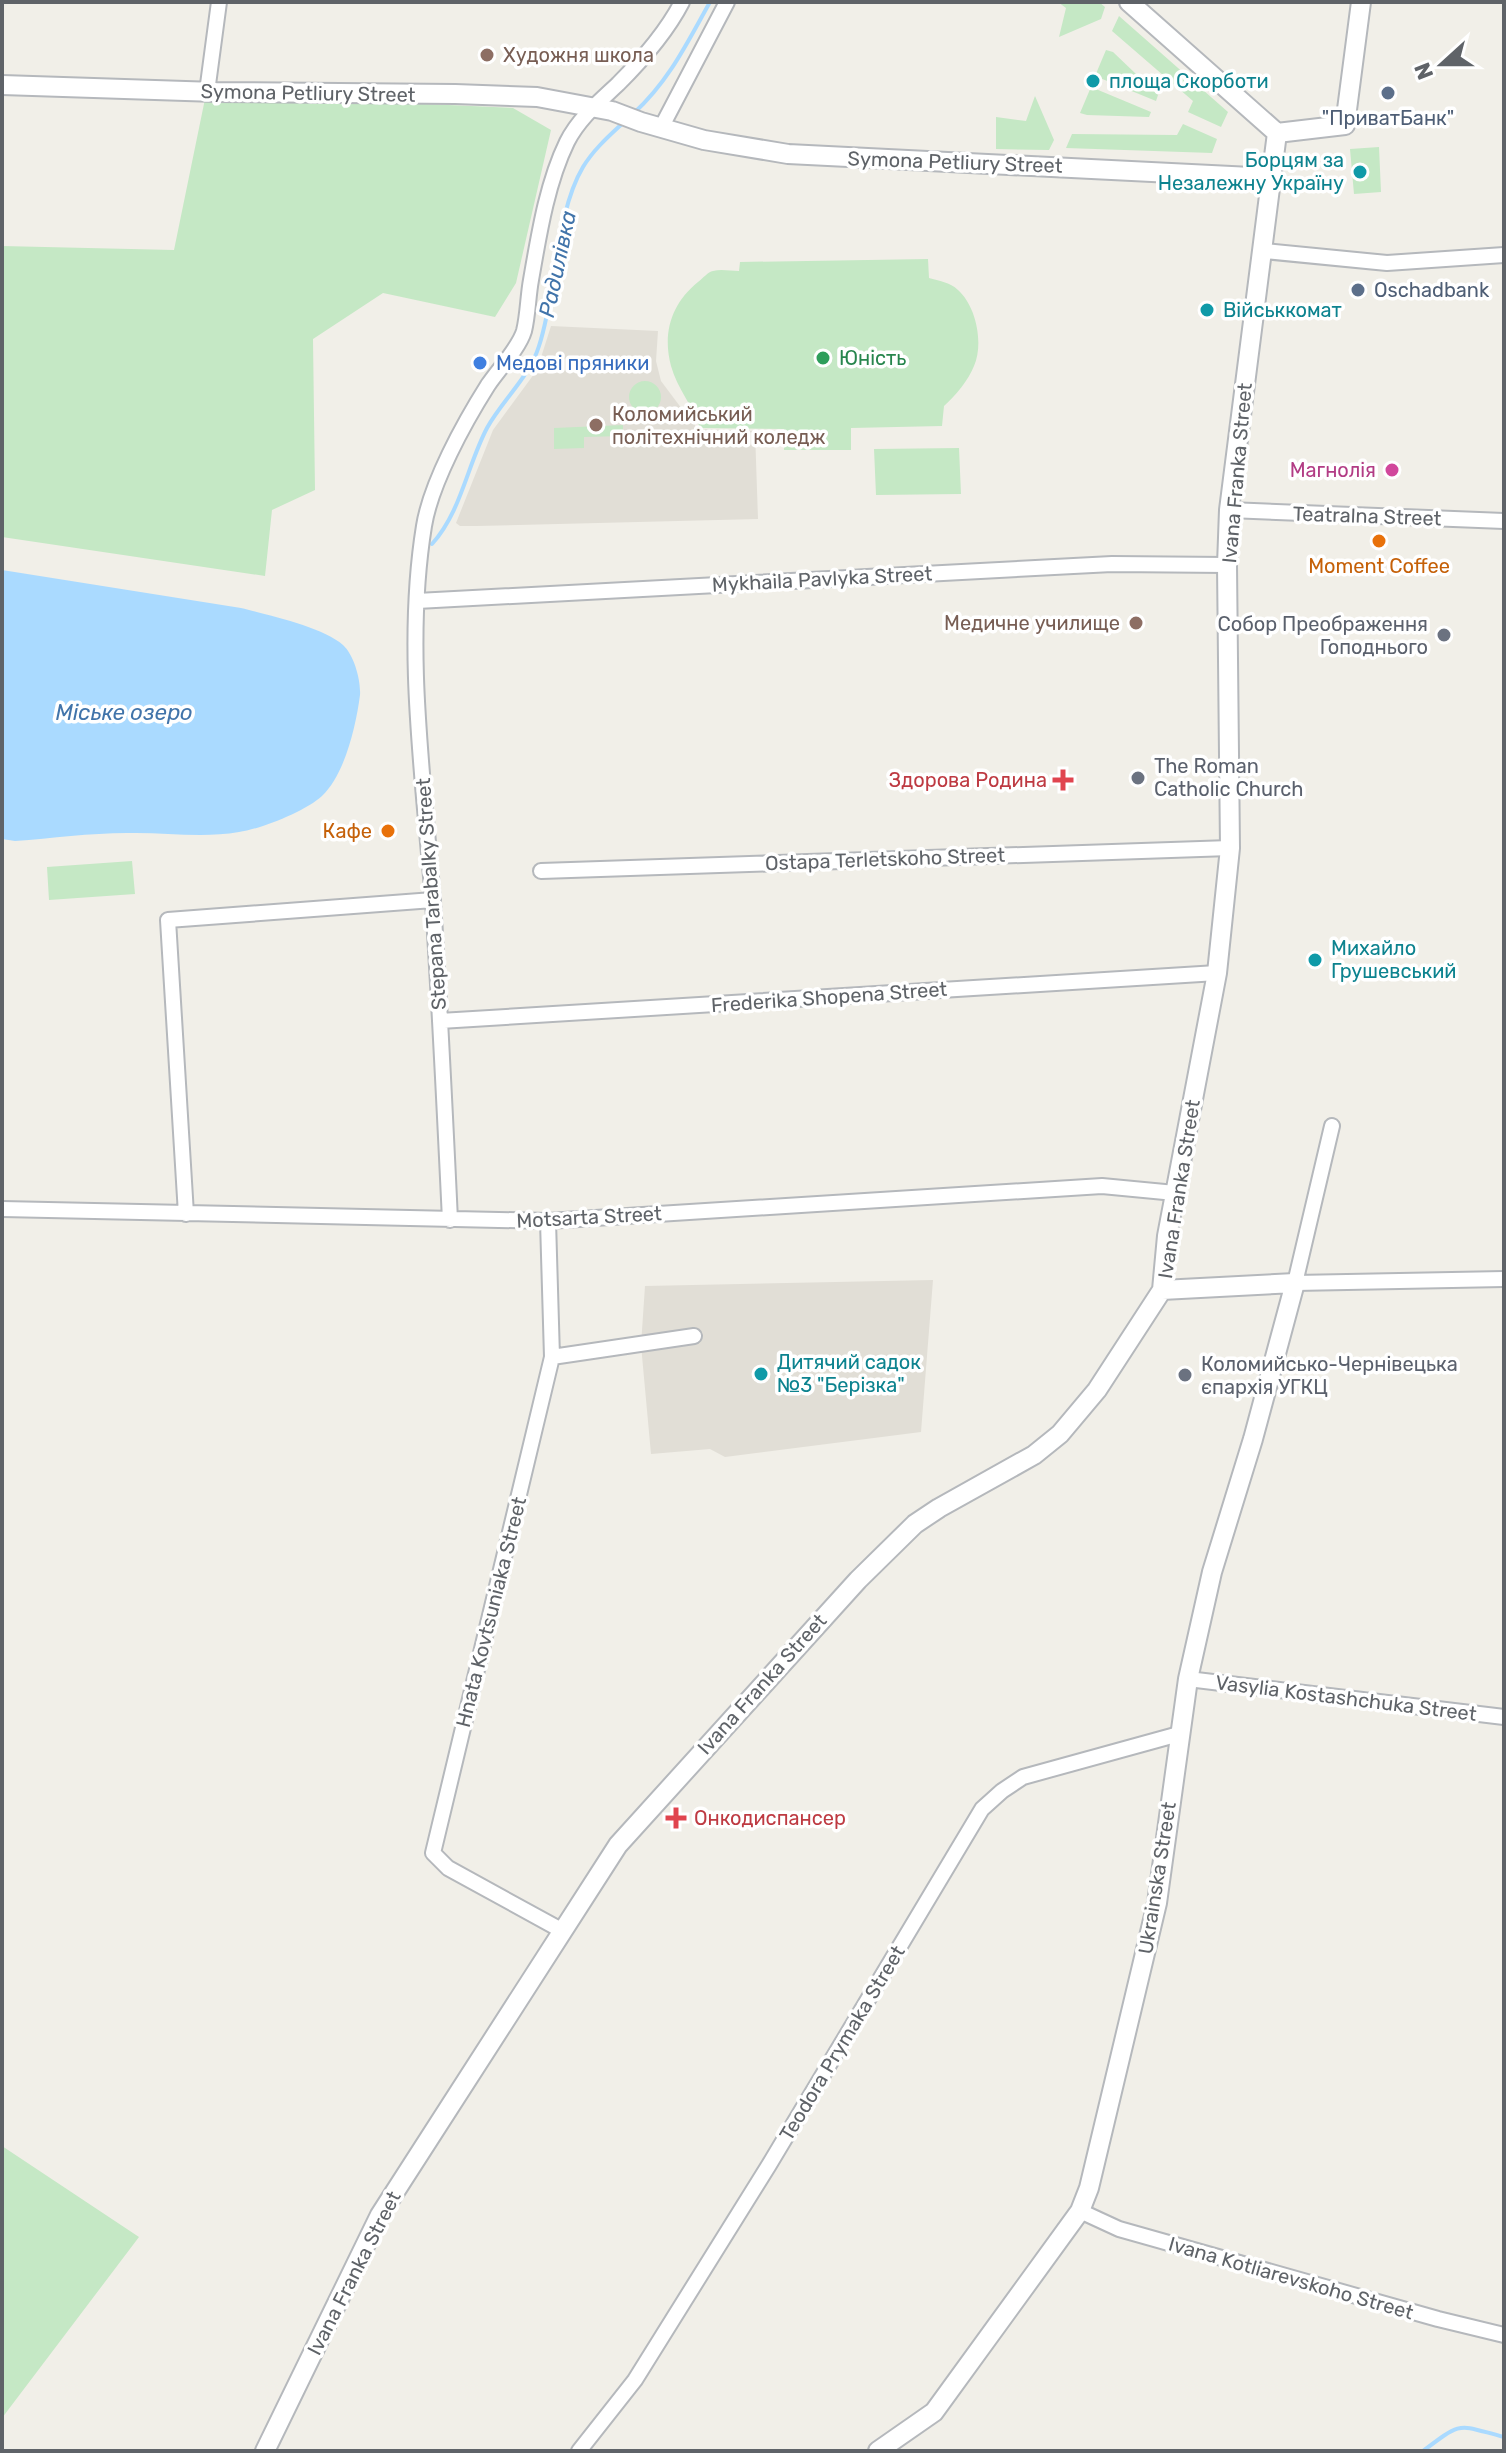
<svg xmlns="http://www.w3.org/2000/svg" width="1506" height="2453" font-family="Rubik,sans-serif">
<rect width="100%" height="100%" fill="#f1efe8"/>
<path fill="#e1ded6" d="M551,326L658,331L656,361L661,381L682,409L688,408L693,420H695V429L755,431L758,519L476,526H460L456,523L493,430L537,370Z
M933,1280L921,1432L725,1457L710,1449L651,1454L641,1345L645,1286Z"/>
<path fill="#c5e8c5" d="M1058,2H1099L1105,7L1101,19L1059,37L1066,8Z
M1119,16L1228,112L1221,127L1188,112L1193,101L1112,31Z
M1106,50L1113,52L1158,95L1156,101L1095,76Z
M1091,87L1151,112L1149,117L1087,115L1080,113Z
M206,94L513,108L551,130L516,283L495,317L383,293L313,339L315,490L272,510L265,576L2,537V246L174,250Z
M1035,96L1054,140L1049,150L996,149V117L1026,121Z
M1183,124L1217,139L1212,153L1066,148L1072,134L1177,135Z
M1379,147L1381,192L1354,194L1350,149Z
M928,259L929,278C939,281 950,282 958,290C976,306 984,343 974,366C968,381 956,395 944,406L942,426L851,428V450H784V429L700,428C693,406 677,388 671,366C662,332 672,303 698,282C703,278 708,272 713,271C721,269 731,271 739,271L740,262Z
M629 397a16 16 0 1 1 32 0a16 16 0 1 1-32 0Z
M623,425V436L584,437V448L554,449V428Z
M959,448L961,494L876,495L874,449Z
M132,861L135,894L49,900L47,867Z
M2,2146L139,2237L2,2418Z"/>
<path fill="#aadaff" d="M2,570L241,608C268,615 323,627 343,645C354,655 361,680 360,695C356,726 345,774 322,796C306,811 261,829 239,832C205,838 170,833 136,833C96,832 55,838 15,841L2,839Z"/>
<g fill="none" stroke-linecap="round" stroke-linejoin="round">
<path stroke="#aadaff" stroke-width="4" d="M634,113C669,81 687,43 710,2
M432,544C461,512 467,466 487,428C503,399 529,378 539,346C557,292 555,214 583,167C594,149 609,136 624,122
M1423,2451C1464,2420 1457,2425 1504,2437"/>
<defs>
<path id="minor" d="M207,92L219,2
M661,128L727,2
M1264,251L1387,263L1504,255
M1229,510L1504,521
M417,601L1112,564L1227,565
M541,871L1230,848
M440,1021L1217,973
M1332,1126L1295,1283L1504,1279
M2,1209L548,1221L1102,1186L1175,1193
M186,1214L168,920L433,900
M450,1220C445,1114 440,1008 433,902C424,780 404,649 424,526C431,483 464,423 488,385C498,370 519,348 524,331C528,315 528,296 531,280C539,234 547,183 567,142C579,118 600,101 618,84C643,59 666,33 682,2
M548,1221L552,1357L433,1853L448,1868L561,1930
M552,1357L694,1336
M1188,1679L1504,1717
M1080,2211L1119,2229L1438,2319L1504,2335
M579,2451L635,2380L769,2165L982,1809L1002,1791L1023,1777L1179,1734"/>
<path id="tertiary" d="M1129,2L1277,133
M2,85L216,92L455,94L537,97L612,111L641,122L704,140L788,154L1272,178
M1277,133L1345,125L1361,2
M265,2451L380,2215L618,1845L858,1580L915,1524L939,1508L1034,1455L1060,1434L1097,1390L1162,1290L1167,1236L1217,973L1230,848L1227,565L1229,510L1277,133
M878,2451L934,2412L1080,2211L1089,2188L1157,1903L1188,1679L1212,1572L1253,1439L1295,1283L1162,1290"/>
</defs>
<use href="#minor" stroke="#b5b8bc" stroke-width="18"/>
<use href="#tertiary" stroke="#b5b8bc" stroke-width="22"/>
<use href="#minor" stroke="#fff" stroke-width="14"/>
<use href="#tertiary" stroke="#fff" stroke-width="18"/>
</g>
<g fill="#8d6e63" stroke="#fff" stroke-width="3">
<circle cx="487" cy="55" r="8"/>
<circle cx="596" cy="425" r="8"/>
<circle cx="1136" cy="623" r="8"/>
</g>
<g fill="#0f9aa8" stroke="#fff" stroke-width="3">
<circle cx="1093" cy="81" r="8"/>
<circle cx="1360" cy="172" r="8"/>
<circle cx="1207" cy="310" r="8"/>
<circle cx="1315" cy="960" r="8"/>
<circle cx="761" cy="1374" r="8"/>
</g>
<g fill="#5c6f8a" stroke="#fff" stroke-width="3">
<circle cx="1388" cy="93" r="8"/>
<circle cx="1358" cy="290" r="8"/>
</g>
<circle fill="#2e9e5b" stroke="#fff" stroke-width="3" cx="823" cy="358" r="8"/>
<circle fill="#3f7fe0" stroke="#fff" stroke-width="3" cx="480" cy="363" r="8"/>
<circle fill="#d1479c" stroke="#fff" stroke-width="3" cx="1392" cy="470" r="8"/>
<g fill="#e8710a" stroke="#fff" stroke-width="3">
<circle cx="1379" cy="541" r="8"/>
<circle cx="388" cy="831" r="8"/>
</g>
<g fill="#6b7280" stroke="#fff" stroke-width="3">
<circle cx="1444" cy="635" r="8"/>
<circle cx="1138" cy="778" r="8"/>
<circle cx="1185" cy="1375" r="8"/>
</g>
<g fill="#e0444e" stroke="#fff" stroke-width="3">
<path d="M1059 768h8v8h8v8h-8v8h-8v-8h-8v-8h8z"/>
<path d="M672 1806h8v8h8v8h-8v8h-8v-8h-8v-8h8z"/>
</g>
<g text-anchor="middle" stroke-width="7" stroke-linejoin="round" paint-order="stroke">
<g font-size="20" fill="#785e54" stroke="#fff" text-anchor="start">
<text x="503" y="62">Художня школа</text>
<text x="612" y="421">Коломийський<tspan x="612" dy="23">політехнічний коледж</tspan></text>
<text x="1120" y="630" text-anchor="end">Медичне училище</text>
</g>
<g font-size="20" fill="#0d838f" stroke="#fff" text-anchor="start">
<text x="1109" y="88">площа Скорботи</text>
<text x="1344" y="167" text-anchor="end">Борцям за<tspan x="1344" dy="23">Незалежну Україну</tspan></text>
<text x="1223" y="317">Військкомат</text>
<text x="1331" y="955">Михайло<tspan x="1331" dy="23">Грушевський</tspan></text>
<text x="777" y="1369">Дитячий садок<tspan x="777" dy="23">№3 "Берізка"</tspan></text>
</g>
<g font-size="20" fill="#5f6368" stroke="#fff">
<text transform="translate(308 93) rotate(1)" y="7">Symona Petliury Street</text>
<text transform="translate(955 162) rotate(2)" y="7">Symona Petliury Street</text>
<text transform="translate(1237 473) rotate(-85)" y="7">Ivana Franka Street</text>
<text transform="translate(1367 516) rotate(2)" y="7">Teatralna Street</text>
<text transform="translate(822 579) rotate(-3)" y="7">Mykhaila Pavlyka Street</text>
<text transform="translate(885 859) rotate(-2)" y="7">Ostapa Terletskoho Street</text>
<text transform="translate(431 894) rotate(-94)" y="7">Stepana Tarabalky Street</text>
<text transform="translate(829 997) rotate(-4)" y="7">Frederika Shopena Street</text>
<text transform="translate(1179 1189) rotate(-81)" y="7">Ivana Franka Street</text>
<text transform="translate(589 1217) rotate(-3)" y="7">Motsarta Street</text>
<text transform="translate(491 1612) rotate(-76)" y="7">Hnata Kovtsuniaka Street</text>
<text transform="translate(762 1684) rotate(-48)" y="7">Ivana Franka Street</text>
<text transform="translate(1346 1698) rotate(7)" y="7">Vasylia Kostashchuka Street</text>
<text transform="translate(1157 1878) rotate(-81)" y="7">Ukrainska Street</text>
<text transform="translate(842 2043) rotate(-59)" y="7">Teodora Prymaka Street</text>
<text transform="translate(354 2273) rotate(-63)" y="7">Ivana Franka Street</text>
<text transform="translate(1291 2278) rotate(16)" y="7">Ivana Kotliarevskoho Street</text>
</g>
<g font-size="20" fill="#4e5e75" stroke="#fff">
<text x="1388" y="125">"ПриватБанк"</text>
<text x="1374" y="297" text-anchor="start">Oschadbank</text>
</g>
<g font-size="20" fill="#27864d" stroke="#fff" text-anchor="start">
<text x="839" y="365">Юність</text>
</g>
<g font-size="20" fill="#366cbe" stroke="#fff" text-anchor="start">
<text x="496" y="370">Медові пряники</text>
</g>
<g font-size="20" fill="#b23c85" stroke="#fff" text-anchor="end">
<text x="1376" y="477">Магнолія</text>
</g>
<g font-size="20" fill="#c56008" stroke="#fff">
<text x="1379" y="573">Moment Coffee</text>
<text x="372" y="838" text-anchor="end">Кафе</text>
</g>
<g font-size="20" fill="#5b616d" stroke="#fff" text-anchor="start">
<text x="1428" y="631" text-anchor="end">Собор Преображення<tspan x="1428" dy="23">Гоподнього</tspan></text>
<text x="1154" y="773">The Roman<tspan x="1154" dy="23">Catholic Church</tspan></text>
<text x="1201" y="1371">Коломийсько-Чернівецька<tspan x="1201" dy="23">єпархія УГКЦ</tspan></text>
</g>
<g font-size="20" fill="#be3a42" stroke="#fff" text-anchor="end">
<text x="1047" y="787">Здорова Родина</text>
<text x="694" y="1825" text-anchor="start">Онкодиспансер</text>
</g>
<g font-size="22" font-style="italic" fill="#4174aa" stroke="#fff">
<text transform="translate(557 264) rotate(-78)" y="8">Радилівка</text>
<text x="124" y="720">Міське озеро</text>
</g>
</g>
<rect width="1506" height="2453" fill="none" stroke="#5f6368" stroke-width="8"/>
<g transform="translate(1442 64) rotate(249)" stroke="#ffffff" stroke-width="6" paint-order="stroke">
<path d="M0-6L14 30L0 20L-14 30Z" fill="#5f6368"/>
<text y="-12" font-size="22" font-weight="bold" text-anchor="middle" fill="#5f6368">N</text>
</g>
</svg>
